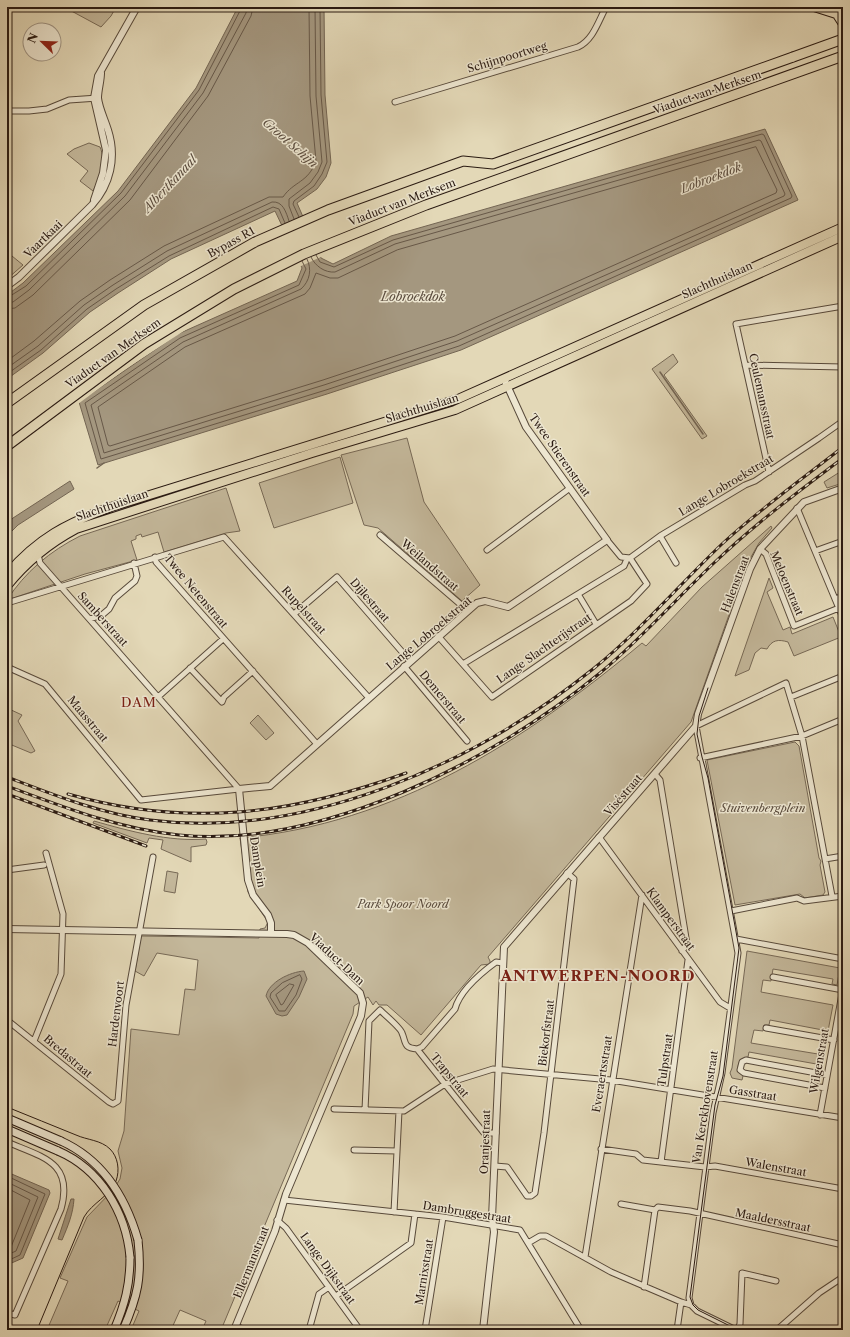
<svg xmlns="http://www.w3.org/2000/svg" width="850" height="1337" font-family="'Libre Caslon Text',serif">
<rect width="100%" height="100%" fill="#e3d8b7"/>
<filter id="stains"><feTurbulence type="fractalNoise" baseFrequency=".005" numOctaves="4"/><feColorMatrix values="0 0 0 0 .2 0 0 0 0 .09 0 0 0 0 .02 0 0 0 .5 -.17"/></filter>
<radialGradient id="worn" r=".72"><stop offset=".6" stop-color="#630" stop-opacity="0"/><stop offset="1" stop-color="#630" stop-opacity=".3"/></radialGradient>
<path fill="#c4b89b" stroke="#776956" d="M64,7H116L111,16L101,27Z
M89,143L100,147C106,160 99,179 93,191L80,181L88,171L67,154L74,149Z
M12,256L23,265L7,279V262Z
M673,354L678,362L664,375L707,436L702,439L652,369Z
M407,438L424,502L480,585L462,601L378,528L364,525L341,455Z
M340,457L353,503L274,528L259,483Z
M843,470V483L827,488L824,482Z
M226,488L240,531L226,533L164,552L158,532L142,537L141,534L136,536V539L131,541L137,560L85,574L7,600C25,572 50,551 80,536Z
M771,526L772,528L759,543L747,564L691,722L488,957L490,961V964L481,965L421,1035L387,1005H379L376,1001L373,1005L368,997L354,1006L353,1014L221,1330H202L206,1321L180,1310L171,1330H131L139,1311L118,1301L105,1330H47L68,1281L60,1278L87,1217L113,1190L120,1179L122,1168L118,1151L124,1131L131,1029L179,1035L185,989L195,990L198,960L157,953L144,976L135,971L141,936L259,938L260,929L265,928L268,922L248,892L240,838C395,824 525,741 642,643L646,646L702,587Z
M769,578L773,588L767,592L783,630L790,627L792,634L833,617L841,637L794,656L788,642C778,639 772,640 767,649L761,648L755,653L749,670L735,676Z
M7,708L22,715L18,721L35,751L31,753L7,743Z
M258,715L274,733L266,740L250,723Z
M795,742L799,746L819,858L821,861L820,865L825,892L823,895L805,898L800,894L735,905L707,760Z
M94,821C129,831 169,842 206,839L207,842L206,845L191,847V862L161,849L163,840L149,838L147,843L93,823Z
M167,871L178,873L175,893L164,891Z
M747,951L840,968L837,985L832,984L833,979L773,969L771,981L763,980L761,992L833,1005L828,1031L770,1020L769,1025H764L763,1031L754,1030L751,1043L824,1055L822,1065L749,1052L748,1057C737,1059 735,1069 743,1076L742,1080L732,1078L730,1073L732,1068Z"/>
<path fill="#a4977f" stroke="#736553" d="M238,7H324L325,95L331,163L326,177L317,189L297,203L321,258L333,264L391,236L765,129L798,200L461,350L327,394L98,465L79,402L178,334L297,281L302,268L275,211L171,259L118,293L90,312L43,353L7,379V295L23,283L118,191L196,88Z
M70,481L74,489L18,525L11,532L7,528V524L13,518Z
M304,971L307,979L299,997L287,1015L282,1016L276,1014L266,996C269,982 290,972 304,971Z
M7,1172L49,1190L50,1193L23,1258L7,1265Z
M71,1199H74C73,1214 68,1226 62,1240L58,1239Z"/>
<path fill="#e3d8b7" d="M308,222L323,256L299,267L283,234Z
M190,327L124,370L78,404V401L123,368L177,332Z"/>
<g fill="none" stroke-linecap="round" stroke-linejoin="round">
<path stroke="#675848" stroke-width="1" d="M756,147L777,190L776,193L455,336L323,380L110,446L108,445L98,407L185,347L305,294L310,288L316,273L330,278H338L397,250Z
M299,217L293,204L294,201L314,186L322,174L327,162L321,95L320,7
M294,219L289,206V199L310,183L318,172L322,162L316,96L315,7
M307,259C312,269 310,281 301,289L183,342L91,405L104,453L324,385L457,341L784,196L785,194L761,141L759,140L395,244L335,272C325,273 315,266 311,257
M302,261L306,269L299,285L180,338L85,403L101,459L326,390L459,346L791,198L792,196L764,135L762,134L393,240L334,267L320,262L316,255
M7,298L26,286L121,193L199,90L242,7
M7,303L13,302L29,290L125,196L203,93L246,13L247,7
M7,309L15,308L33,295L130,200L208,96L251,16L253,7
M7,361L34,341L80,301L110,280L164,246L269,197H283C294,181 308,183 316,161L310,96L309,7
M7,368L38,346L84,305L113,285L167,251L272,202C283,201 286,212 289,221
M7,374L41,350L87,309L116,289L169,256L273,207L279,209L285,223
M300,975L302,979L296,995L285,1011H279L270,997L271,993L282,983Z
M290,984L294,985L283,1004L281,1005L276,995Z
M7,1176L45,1194L20,1255L7,1261
M7,1182L38,1197L16,1251L7,1255
M7,1188L30,1200L11,1247L7,1249"/>
<path stroke="#736553" stroke-width="1.5" d="M660,372L703,434
M97,468L104,463"/>
<defs>
<path id="minor" d="M395,102L578,47C593,40 598,22 606,7
M7,111H29L47,109L69,100L98,98
M745,365L843,367
M769,472L736,324L843,306
M797,508L843,618
M380,535L467,610
M660,536L676,563
M607,540L621,557L630,558L660,536L745,485L755,481L819,438L843,421
M760,549L766,554L794,626L839,608
M487,550L570,488
M815,551L843,541
M38,554L40,563L239,789
M155,557L156,562L316,743
M578,594L596,624
M835,599L843,596
M7,603L224,537L369,698
M294,614L337,577L410,661
M90,619L102,615L109,609L115,598L135,581L137,576L134,563
M438,636L492,697L631,601L647,584L630,558
M463,664L624,566L627,559
M404,666L467,741
M7,667L45,684L141,800L239,789
M190,668L222,702L224,697L253,671
M158,697L223,639
M791,697L843,676
M700,758L802,736L843,719
M655,774L660,780L687,944L682,951
M599,837L720,1002L730,1008
M825,859L843,856
M7,870L44,865
M731,911L797,898L804,901L843,896
M736,939L843,959
M773,977L843,990
M7,1020L109,1102L113,1104L118,1101L126,1005L153,857
M766,1028L834,1040
M34,1041L61,974L63,914L46,853
M417,1049L422,1047L455,1009C460,990 481,973 496,962L503,963
M825,1088L744,1073L740,1070L742,1062L746,1060L827,1075
M334,1109L404,1111L445,1084L493,1069L611,1080L843,1118
M365,1110L369,1021L380,1010C384,1014 401,1028 402,1033C406,1042 403,1048 417,1049L484,1133H496
M820,1115L843,988
M7,1142C42,1157 74,1162 61,1209L15,1315L7,1313
M601,1149L636,1154L643,1160L705,1167L715,1166L843,1189
M354,1150L397,1151
M661,1162L688,960
M495,1166L507,1167L527,1196H531L535,1193L544,1133L574,879L567,873
M284,1200L443,1217L520,1230L581,1330
M621,1204L655,1210L658,1207L690,1211L843,1245
M394,1212L399,1111
M277,1220L286,1228L360,1330
M528,1243L540,1236H546L611,1272L681,1302L691,1305L697,1311L736,1330
M585,1257L642,895
M644,1287L655,1210
M336,1296L411,1243L415,1214
M691,1305L689,1298L713,1113L722,1073L738,953L696,726L786,683L802,736L832,896
M236,1326L245,1330
M309,1330L319,1294L329,1287
M425,1330L443,1217
M677,1330L681,1302
M737,1330L740,1324L742,1273L776,1281
M777,1330L819,1293L843,1277"/>
<path id="tertiary" d="M94,200L103,173L106,150L94,98L98,76L137,7
M7,286L19,277L92,205C110,185 117,158 108,130C105,120 99,108 98,98C98,90 101,81 101,73
M7,929L287,934L294,935L308,943L360,993L363,1003L361,1016L286,1194L275,1231L234,1330
M271,932V923L268,915L253,895L248,880L239,789L270,786L477,603L485,601L508,607L607,540L526,427L506,383
M483,1330L494,1232L492,1218L504,947L696,726L698,714L750,569L760,549L804,502L843,488"/>
<path id="secondary" d="M7,1118L61,1141
M7,1129L58,1151
M114,1330C125,1304 130,1285 130,1257
M123,1330C138,1296 142,1277 138,1240"/>
<path id="primary" d="M814,7L836,14
M834,10L843,24
M7,574C38,538 67,523 111,507L458,399L843,227
M7,586C27,561 48,544 76,529L312,453L455,410L843,236"/>
<path id="motorway" d="M7,403L144,305L255,242L328,210L463,161L493,164L793,57"/>
</defs>
<use href="#minor" stroke="#584a3b" stroke-width="7"/>
<use href="#tertiary" stroke="#584a3b" stroke-width="8"/>
<use href="#secondary" stroke="#2a1a12" stroke-width="9"/>
<use href="#primary" stroke="#2a1a12" stroke-width="10"/>
<use href="#motorway" stroke="#2a1a12" stroke-width="11"/>
<use href="#minor" stroke="#ede6d0" stroke-width="5"/>
<use href="#tertiary" stroke="#ede6d0" stroke-width="6"/>
<use href="#secondary" stroke="#ede6d0" stroke-width="7"/>
<use href="#primary" stroke="#e3d8b7" stroke-width="8"/>
<use href="#motorway" stroke="#e3d8b7" stroke-width="9"/>
<path stroke="#2a1a12" stroke-width="1" d="M708,688L699,716L697,734L702,757L708,778L739,948L723,1076L715,1105L690,1297L693,1305L698,1310L738,1330
M7,1107C30,1116 53,1126 76,1135C87,1140 101,1140 110,1149C118,1157 120,1170 116,1181C110,1196 92,1203 84,1217L37,1330"/>
<defs>
<path id="rail" d="M7,777C54,795 101,814 150,820C306,840 474,764 593,669C640,631 679,585 722,544C760,509 802,479 843,447
M7,786C63,807 119,829 179,835C321,849 493,761 600,673C641,639 676,599 715,562C755,524 799,491 843,458
M7,794L146,846
M68,794C187,828 291,815 406,773"/>
</defs>
<use href="#rail" stroke="#2a1a12" stroke-width="3"/>
<use href="#rail" stroke="#ede6d0" stroke-width="1.5" stroke-dasharray="4.5" stroke-linecap="butt"/>
<defs>
<path id="secondary-bridge" d="M61,1141C103,1160 126,1198 138,1240
M58,1151C100,1169 126,1212 130,1257"/>
<path id="motorway-bridge" d="M793,57L843,39
M7,446L144,344L234,289L304,254L426,205L843,56"/>
</defs>
<use href="#secondary-bridge" stroke="#2a1a12" stroke-width="9" stroke-linecap="butt"/>
<use href="#motorway-bridge" stroke="#2a1a12" stroke-width="11" stroke-linecap="butt"/>
<use href="#secondary-bridge" stroke="#ede6d0" stroke-width="7"/>
<use href="#motorway-bridge" stroke="#e3d8b7" stroke-width="9"/>
</g>
<g text-anchor="middle" stroke-width="3" stroke-linejoin="round" paint-order="stroke">
<g font-size="11" fill="#2a1a12" stroke="#ede6d0">
<text transform="translate(507 57) rotate(-17)" y="4">Schijnpoortweg</text>
<text transform="translate(707 92) rotate(-19)" y="4">Viaduct van Merksem</text>
<text transform="translate(402 202) rotate(-21)" y="4">Viaduct van Merksem</text>
<text transform="translate(43 239) rotate(-44)" y="4">Vaartkaai</text>
<text transform="translate(231 242) rotate(-29)" y="4">Bypass R1</text>
<text transform="translate(717 280) rotate(-24)" y="4">Slachthuislaan</text>
<text transform="translate(113 353) rotate(-35)" y="4">Viaduct van Merksem</text>
<text transform="translate(762 396) rotate(78)" y="4">Ceulemansstraat</text>
<text transform="translate(422 408) rotate(-17)" y="4">Slachthuislaan</text>
<text transform="translate(560 455) rotate(55)" y="4">Twee Stierenstraat</text>
<text transform="translate(726 485) rotate(-31)" y="4">Lange Lobroekstraat</text>
<text transform="translate(112 505) rotate(-19)" y="4">Slachthuislaan</text>
<text transform="translate(430 565) rotate(41)" y="4">Weilandstraat</text>
<text transform="translate(787 583) rotate(67)" y="4">Meloenstraat</text>
<text transform="translate(735 584) rotate(-69)" y="4">Halenstraat</text>
<text transform="translate(196 591) rotate(50)" y="4">Twee Netenstraat</text>
<text transform="translate(370 600) rotate(49)" y="4">Dijlestraat</text>
<text transform="translate(304 610) rotate(48)" y="4">Rupelstraat</text>
<text transform="translate(103 619) rotate(48)" y="4">Samberstraat</text>
<text transform="translate(429 633) rotate(-40)" y="4">Lange Lobroekstraat</text>
<text transform="translate(544 648) rotate(-35)" y="4">Lange Slachterijstraat</text>
<text transform="translate(443 697) rotate(50)" y="4">Demerstraat</text>
<text transform="translate(88 719) rotate(50)" y="4">Maasstraat</text>
<text transform="translate(623 795) rotate(-49)" y="4">Viséstraat</text>
<text transform="translate(258 862) rotate(81)" y="4">Damplein</text>
<text transform="translate(671 919) rotate(54)" y="4">Klamperstraat</text>
<text transform="translate(337 959) rotate(43)" y="4">Viaduct-Dam</text>
<text transform="translate(116 1014) rotate(-83)" y="4">Hardenvoort</text>
<text transform="translate(546 1033) rotate(-83)" y="4">Biekorfstraat</text>
<text transform="translate(68 1056) rotate(40)" y="4">Bredastraat</text>
<text transform="translate(665 1060) rotate(-82)" y="4">Tulpstraat</text>
<text transform="translate(819 1061) rotate(-80)" y="4">Wilgenstraat</text>
<text transform="translate(602 1074) rotate(-81)" y="4">Everaertsstraat</text>
<text transform="translate(450 1075) rotate(51)" y="4">Trapstraat</text>
<text transform="translate(753 1093) rotate(9)" y="4">Gasstraat</text>
<text transform="translate(705 1107) rotate(-81)" y="4">Van Kerckhovenstraat</text>
<text transform="translate(485 1142) rotate(-88)" y="4">Oranjestraat</text>
<text transform="translate(776 1167) rotate(10)" y="4">Walenstraat</text>
<text transform="translate(467 1212) rotate(9)" y="4">Dambruggestraat</text>
<text transform="translate(773 1220) rotate(12)" y="4">Maaldersstraat</text>
<text transform="translate(251 1262) rotate(-68)" y="4">Ellermanstraat</text>
<text transform="translate(328 1268) rotate(54)" y="4">Lange Dijkstraat</text>
<text transform="translate(424 1272) rotate(-81)" y="4">Marnixstraat</text>
</g>
<g font-size="11" font-style="italic" fill="#58493b" stroke="#ede6d0">
<text x="763" y="812">Stuivenbergplein</text>
<text x="403" y="908">Park Spoor Noord</text>
</g>
<g font-size="12" font-style="italic" fill="#5b4c3e" stroke="#ede6d0">
<text transform="translate(290 143) rotate(41)" y="4">Groot Schijn</text>
<text transform="translate(711 178) rotate(-21)" y="4">Lobroekdok</text>
<text transform="translate(170 184) rotate(-47)" y="4">Albertkanaal</text>
<text x="413" y="301">Lobroekdok</text>
</g>
<g font-size="13" letter-spacing="1" fill="#7a1f14" stroke="#ede6d0">
<text x="139" y="707">DAM</text>
</g>
<g font-size="15" font-weight="bold" letter-spacing="1" fill="#7a1f14" stroke="#ede6d0">
<text x="598" y="981">ANTWERPEN-NOORD</text>
</g>
</g>
<rect width="850" height="1337" fill="none" stroke="#e3d8b7" stroke-width="24"/>
<rect x="8" y="8" width="834" height="1321" fill="none" stroke="#2a1a12" stroke-width="2"/>
<rect x="12" y="12" width="826" height="1313" fill="none" stroke="#2a1a12"/>
<g transform="translate(42 42) rotate(293)"><circle r="19" fill="#ede6d0" stroke="#9f9484"/>
<path d="M0-3L7 15L0 10L-7 15Z" fill="#8f2418"/>
<text y="-6" font-size="11" font-weight="bold" text-anchor="middle" fill="#2a1a12">N</text>
</g>
<rect width="100%" height="100%" filter="url(#stains)"/>
<rect width="100%" height="100%" fill="url(#worn)"/>
</svg>
